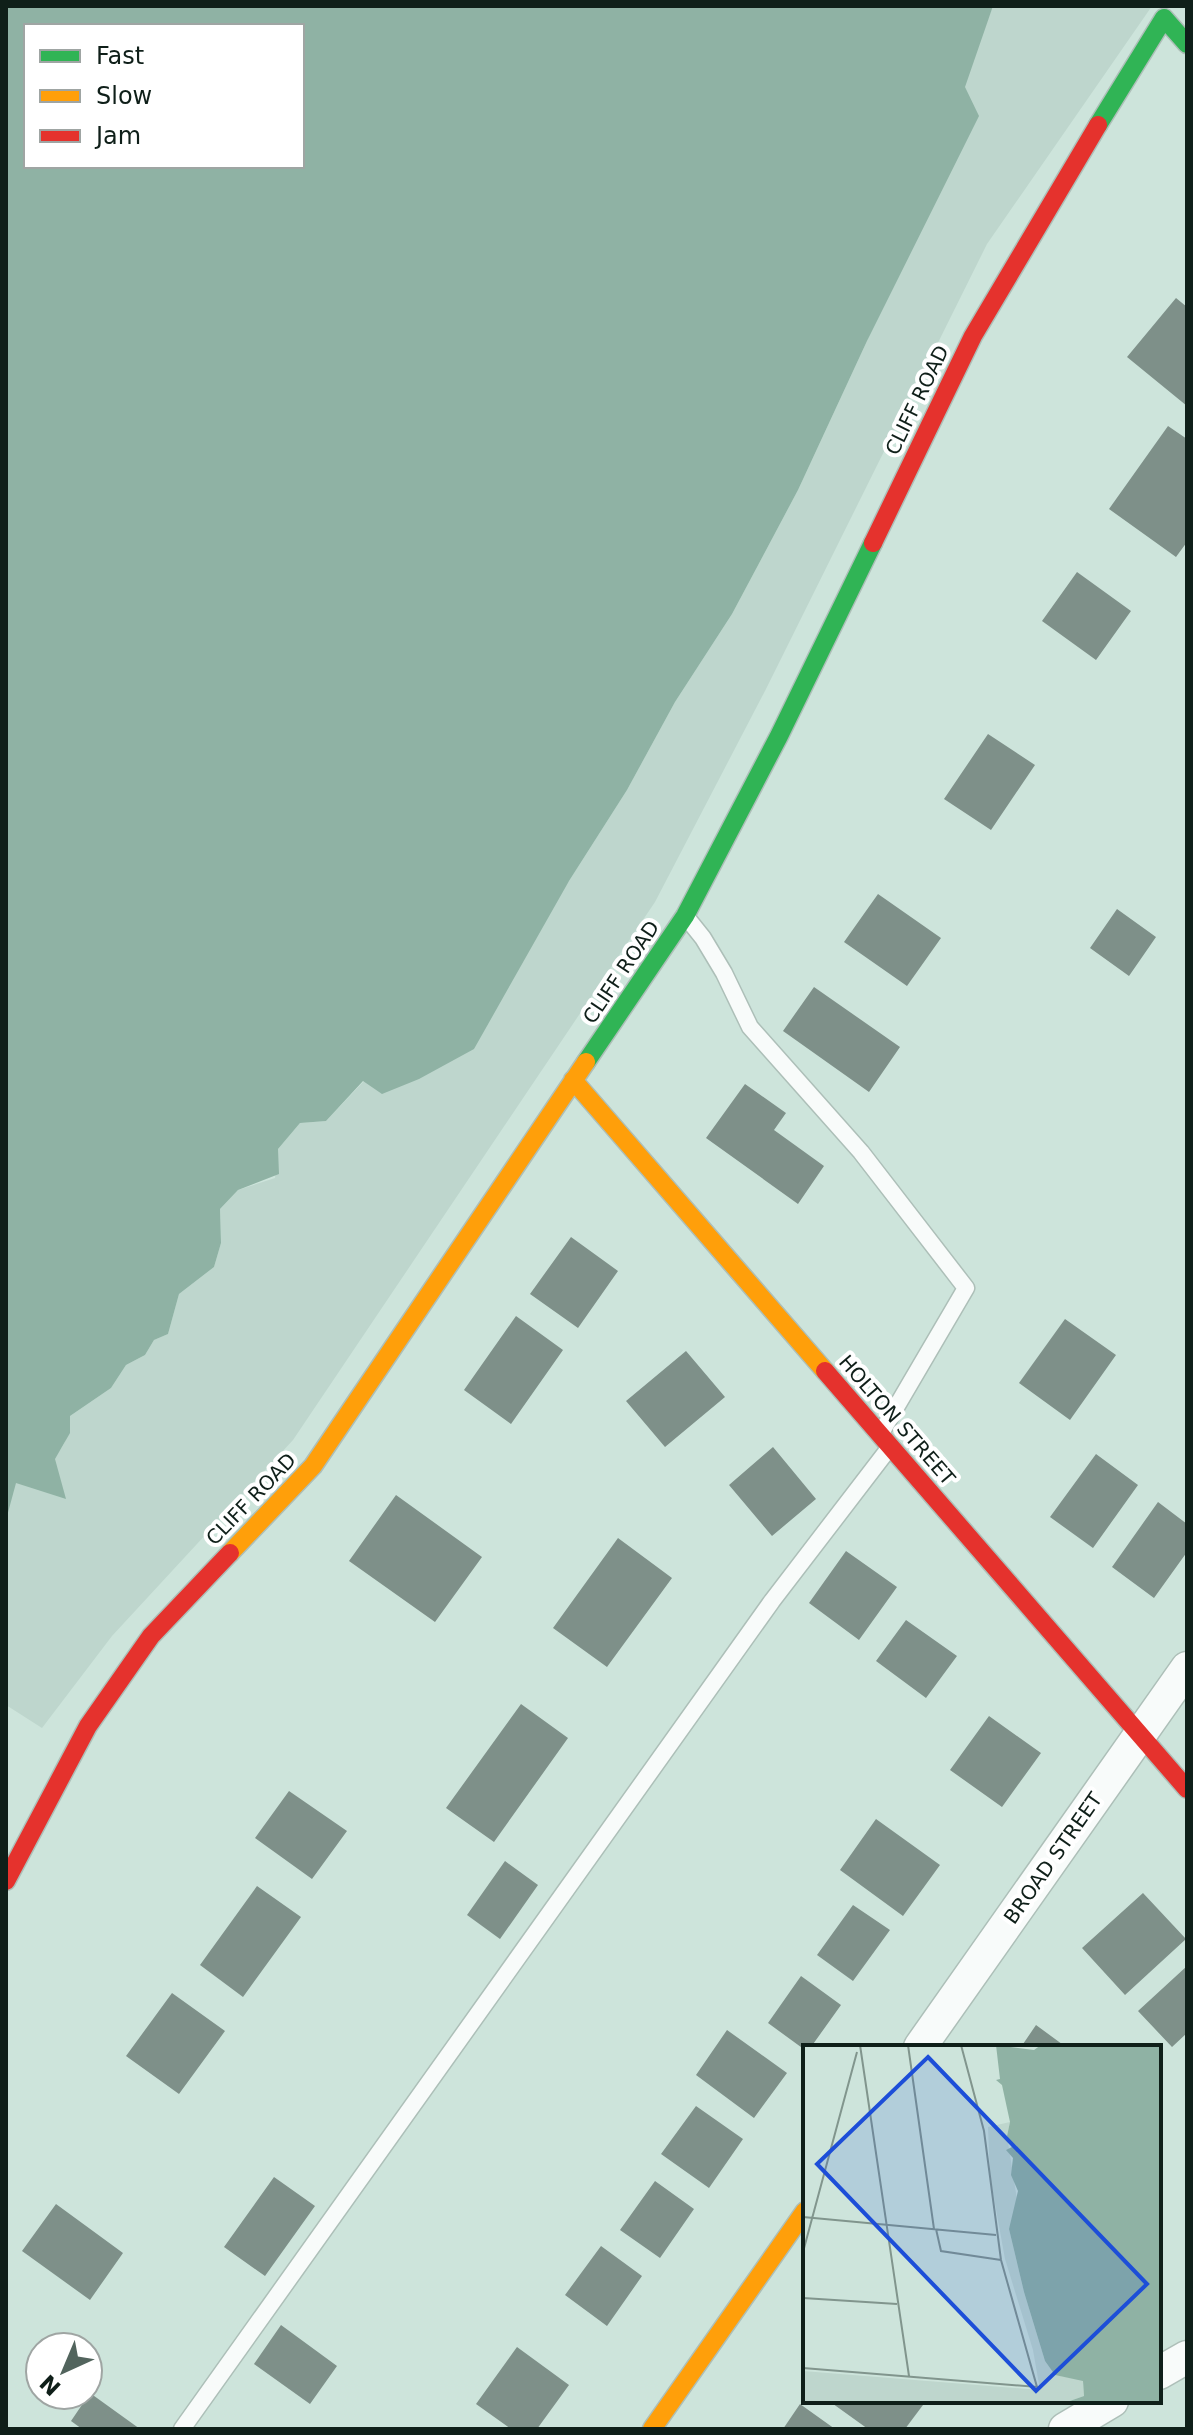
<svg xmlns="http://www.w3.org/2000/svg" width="1193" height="2435" font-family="'DejaVu Sans',sans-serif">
<rect width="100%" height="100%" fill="#cde4db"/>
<path fill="#bed6cd" d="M993,6H1152L987,244L766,689L655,902L293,1440L112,1636L42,1728L6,1705V1512L15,1483C46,1464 69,1456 70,1416L111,1388L126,1365L145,1355L154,1340L168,1334L179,1294L214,1267L221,1243L220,1209L238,1190L275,1178L278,1149L300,1123L326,1121L364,1081L569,881L627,790L675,702L732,614L798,490L867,341Z"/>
<path fill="#8fb2a4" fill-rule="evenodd" d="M6,6H993L965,87L979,116L867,341L798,490L732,614L675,702L627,790L569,881L474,1049L419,1079L382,1094L363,1081L326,1121L300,1123L278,1149L279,1174L238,1190L220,1209L221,1243L214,1267L179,1294L168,1334L154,1340L145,1355L126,1365L111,1388L70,1416V1433L55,1459L66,1499L16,1483L6,1520ZM26,26H302V166H26Z"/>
<path fill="#7e9089" d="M1176,298L1187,307V406L1127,357Z
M1168,426L1187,439V542L1176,557L1109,509Z
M1077,572L1131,611L1096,660L1042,621Z
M988,734L1035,765L991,830L944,799Z
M878,894L941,938L907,986L844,942Z
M1117,909L1156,937L1129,976L1090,948Z
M814,987L900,1047L869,1092L783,1031Z
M745,1084L786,1113L774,1130L824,1166L798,1204L706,1138Z
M571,1237L618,1271L578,1328L530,1294Z
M516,1316L563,1350L511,1424L464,1390Z
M1065,1319L1116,1355L1070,1420L1019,1383Z
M686,1351L725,1397L665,1447L626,1401Z
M773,1447L816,1499L772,1536L729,1485Z
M1096,1454L1138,1485L1093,1548L1050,1517Z
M396,1495L482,1557L435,1622L349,1561Z
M1158,1502L1187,1524V1552L1154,1598L1112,1567Z
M618,1538L672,1578L607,1667L553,1628Z
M846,1551L897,1587L859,1640L809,1603Z
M906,1620L957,1656L926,1698L876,1661Z
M521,1704L568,1738L494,1842L446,1808Z
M989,1716L1041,1753L1002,1807L950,1770Z
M289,1791L347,1831L312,1879L255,1838Z
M876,1819L940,1865L903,1916L840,1870Z
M505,1861L538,1885L500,1939L467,1915Z
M257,1886L301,1917L243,1997L200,1965Z
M1143,1893L1186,1939L1125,1995L1082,1948Z
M853,1905L890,1930L853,1981L817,1955Z
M1187,1966V2033L1172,2047L1138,2011Z
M801,1976L841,2005L811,2047H805V2050L768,2023Z
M172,1993L225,2031L179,2094L126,2056Z
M1036,2025L1066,2047H1021Z
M727,2030L787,2073L754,2118L696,2075Z
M696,2106L743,2139L709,2188L661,2154Z
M274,2177L315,2206L265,2276L224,2247Z
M655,2181L694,2209L660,2258L620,2230Z
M56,2204L123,2253L90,2300L22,2251Z
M601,2246L642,2276L607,2326L565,2295Z
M281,2325L337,2366L310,2404L254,2364Z
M517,2347L569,2385L537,2429H511L476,2404Z
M90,2393L140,2429H82L71,2421Z
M829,2401H926L905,2429H868Z
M800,2404L835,2429H783Z"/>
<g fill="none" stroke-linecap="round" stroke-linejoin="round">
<defs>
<path id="lane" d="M687,918L703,938L724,973L750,1027L861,1152L966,1288L881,1433
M182,2429L772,1601L890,1447"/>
<path id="street" d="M920,2047L1187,1668
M1159,2373L1187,2357
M1065,2429L1112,2401"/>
<path id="fast" d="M1098,125L1164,18L1187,44
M586,1062L685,916L779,736L873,543"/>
<path id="slow" d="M573,1080L825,1371
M230,1553L313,1466L586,1062
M652,2429L805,2211"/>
<path id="jam" d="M873,543L973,336L1098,125
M825,1371L1187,1789
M6,1881L88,1726L151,1636L230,1553"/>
</defs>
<use href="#lane" stroke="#adbfb8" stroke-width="19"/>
<use href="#street" stroke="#adbfb8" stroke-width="35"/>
<use href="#fast" stroke="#adbfb8" stroke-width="21"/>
<use href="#slow" stroke="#adbfb8" stroke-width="21"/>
<use href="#jam" stroke="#adbfb8" stroke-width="21"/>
<use href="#lane" stroke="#f8fbfa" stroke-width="16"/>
<use href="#street" stroke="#f8fbfa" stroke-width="32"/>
<use href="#fast" stroke="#30b455" stroke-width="18"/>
<use href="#slow" stroke="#ff9f0a" stroke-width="18"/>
<use href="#jam" stroke="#e5322d" stroke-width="18"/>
</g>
<g text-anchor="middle" stroke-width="8" stroke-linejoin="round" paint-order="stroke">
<g font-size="20" fill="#0f1f19" stroke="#fff">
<text transform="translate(917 400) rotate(-64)" y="7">CLIFF ROAD</text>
<text transform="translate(621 972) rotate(-56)" y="7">CLIFF ROAD</text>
<text transform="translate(897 1420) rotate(49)" y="7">HOLTON STREET</text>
<text transform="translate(251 1499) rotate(-46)" y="7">CLIFF ROAD</text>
<text transform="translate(1053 1858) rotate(-55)" y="7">BROAD STREET</text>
</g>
</g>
<g transform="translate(803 2045)">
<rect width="358" height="358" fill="#cde4db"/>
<path d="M207,77L204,91L215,161L206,184L221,247L242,316L252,330L280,335L281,351L261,358L0,356V326L237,345L230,305L202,214L187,131L185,82Z" fill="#bed6cd"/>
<path d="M193,0L231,5L238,0H358V358H261L281,351L280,336L252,330L242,316L221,247L206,184L215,146L208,130L210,113L203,105L209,102L204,91L207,77L199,40L193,35L197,34Z" fill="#8fb2a4"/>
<path fill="none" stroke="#81958d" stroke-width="2" d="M57,0L106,331M105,0L131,184M0,172L193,190M133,184L138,206L198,215M0,207L54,7M0,253L94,259M0,323L234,342L198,215L181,86L158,0"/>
<path fill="#1d4ed8" fill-opacity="0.15" stroke="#1d4ed8" stroke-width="4" d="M125,12L344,239L233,346L14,119Z"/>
<rect width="358" height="358" fill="none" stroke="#0f1f19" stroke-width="4"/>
</g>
<rect width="1193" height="2435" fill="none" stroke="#0f1f19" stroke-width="16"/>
<rect x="24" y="24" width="280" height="144" fill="#ffffff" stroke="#9fa5a3" stroke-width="2"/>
<rect x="40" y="50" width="40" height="12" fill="#30b455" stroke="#9fa5a3" stroke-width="2"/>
<text x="96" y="64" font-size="24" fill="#0f1f19">Fast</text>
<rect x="40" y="90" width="40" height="12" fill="#ff9f0a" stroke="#9fa5a3" stroke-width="2"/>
<text x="96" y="104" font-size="24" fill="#0f1f19">Slow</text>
<rect x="40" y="130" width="40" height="12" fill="#e5322d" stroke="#9fa5a3" stroke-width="2"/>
<text x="96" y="144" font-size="24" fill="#0f1f19">Jam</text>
<g transform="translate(64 2371) rotate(224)"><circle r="38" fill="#ffffff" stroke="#9fa5a3" stroke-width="2"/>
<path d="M0-6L14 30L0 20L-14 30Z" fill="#52645d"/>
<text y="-12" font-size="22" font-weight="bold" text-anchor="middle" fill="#0f1f19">N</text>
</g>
</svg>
